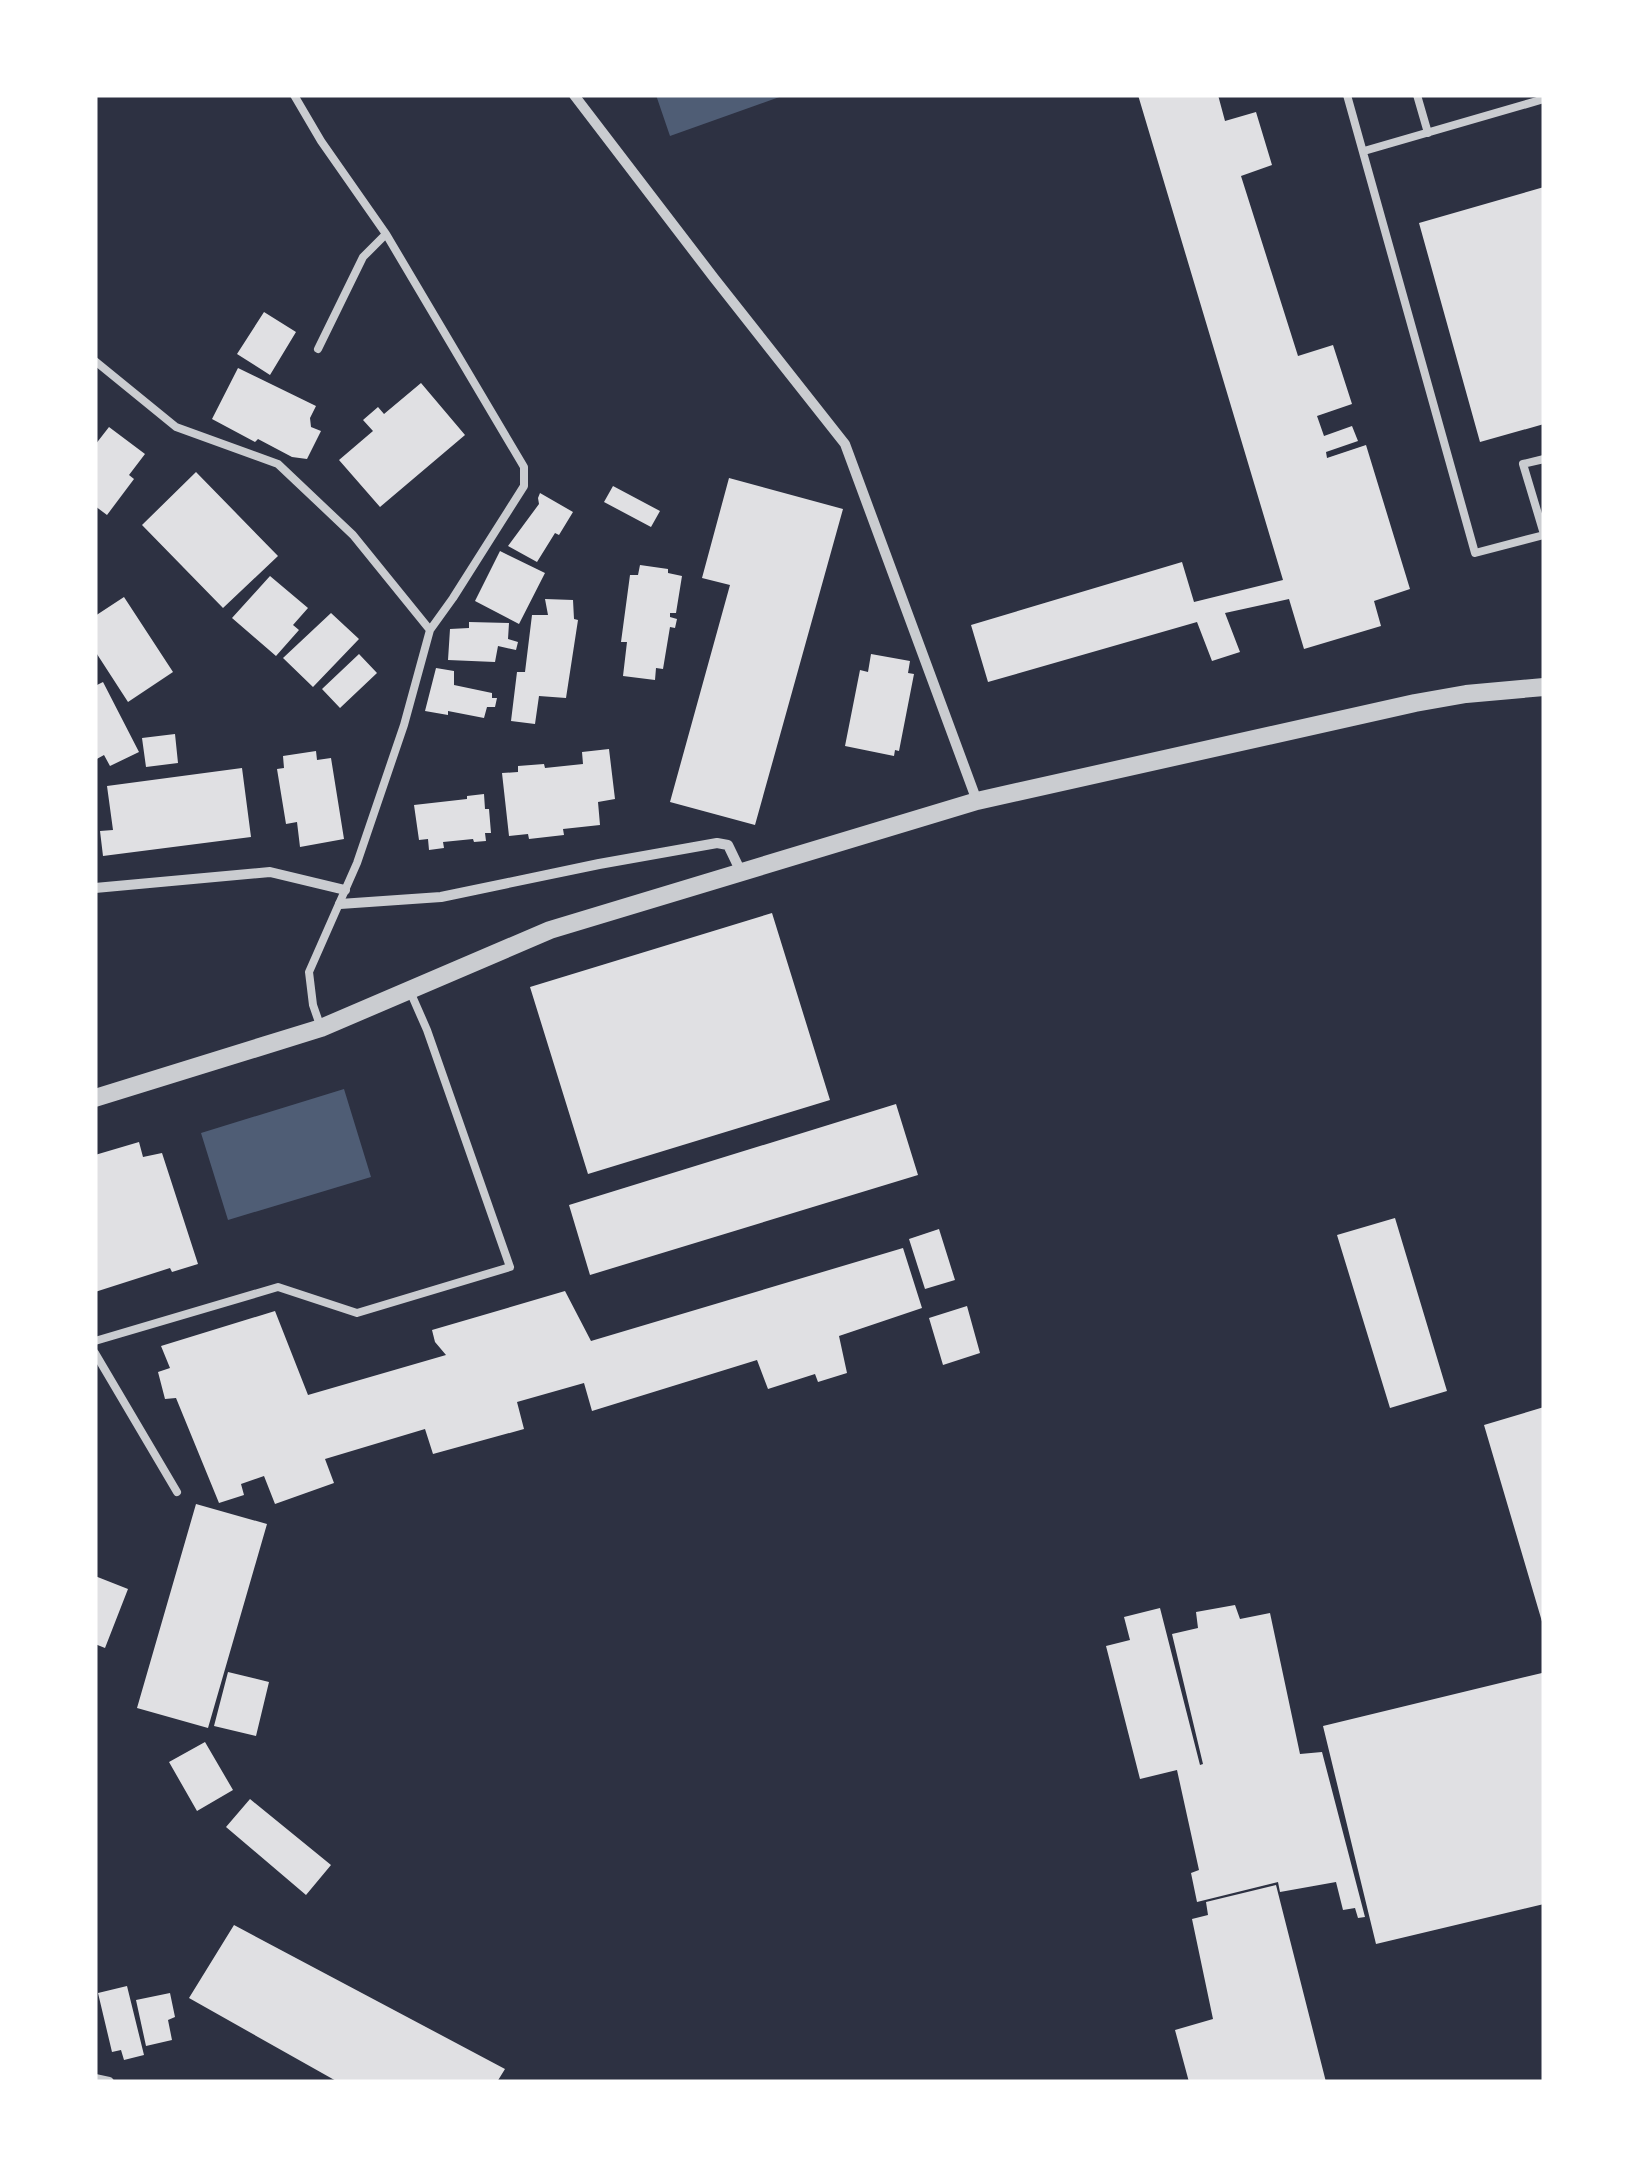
<svg xmlns="http://www.w3.org/2000/svg" width="1639" height="2177" font-family="Raleway,sans-serif">
<rect width="100%" height="100%" fill="#2d3142"/>
<path fill="#4f5d75" d="M656,95H785L670,136Z
M344,1089L371,1177L228,1220L201,1133Z"/>
<path fill="#e0e0e3" d="M1138,95H1218L1225,121L1256,112L1272,165L1241,176L1298,356L1333,345L1352,404L1317,416L1324,436L1352,426L1358,441L1326,452L1327,458L1366,445L1410,589L1374,601L1381,626L1304,649L1289,599L1225,613L1240,652L1212,661L1197,622L988,682L971,625L1182,562L1194,602L1283,580Z
M1544,187V424L1480,442L1419,223Z
M264,312L296,332L270,375L237,354Z
M238,368L316,406L310,418L311,427L321,431L307,459L292,457L258,439L255,442L212,419Z
M421,383L465,435L380,507L339,460L373,431L363,420L378,407L384,414Z
M109,427L145,454L129,475L134,479L107,515L95,506V445Z
M196,472L278,556L223,608L142,525Z
M729,478L843,509L755,825L670,802L730,585L702,578Z
M613,486L660,511L651,527L604,502Z
M540,493L573,512L559,535L555,533L537,562L508,546L539,504L538,498Z
M500,551L545,573L519,624L475,601Z
M640,565L668,569V573L682,576L676,613H670V617L677,619L675,628L670,627L663,669L656,668L655,680L623,676L627,642H621L630,575H638Z
M270,576L308,608L293,625L299,630L276,656L232,618Z
M124,597L173,672L128,702L95,651V616Z
M545,599L573,600L574,619L578,620L566,698L539,696L535,724L511,721L517,672H525L532,615H548Z
M331,613L359,639L313,687L283,658Z
M469,622L509,623L508,639L518,642L516,650L498,646L495,662L448,660L450,629L469,628Z
M359,654L377,673L340,708L322,689Z
M871,654L910,661L908,673L914,674L899,751L895,750L894,756L845,746L860,670L868,672Z
M436,668L454,671V685L492,693V698H497L495,707H487L484,718L448,711V715L425,711Z
M103,682L139,752L110,766L104,755L95,760V686Z
M175,734L178,763L146,767L142,738Z
M609,749L615,799L598,802L600,825L563,829L564,835L529,839L528,834L509,836L502,773L518,772V766L544,764L545,768L583,764L582,752Z
M316,751L317,760L331,758L344,839L300,847L297,822L286,824L277,769L284,768L283,756Z
M242,768L251,837L103,856L100,831L113,830L107,786Z
M484,794L485,809H489L491,833H485L486,841L474,842L473,839L443,842L444,848L429,850L428,839L419,840L414,805L467,799V796Z
M772,913L830,1100L588,1174L530,987Z
M896,1104L918,1175L590,1275L569,1205Z
M139,1142L143,1157L162,1153L198,1264L172,1272L170,1268L95,1292V1155Z
M1395,1218L1447,1391L1390,1408L1337,1235Z
M939,1229L955,1280L925,1289L909,1239Z
M903,1248L922,1308L839,1336L847,1373L818,1382L815,1374L768,1389L757,1360L592,1411L584,1383L517,1402L524,1429L433,1454L425,1429L325,1459L334,1483L275,1504L264,1476L241,1484L244,1495L219,1503L176,1398L165,1399L158,1372L170,1368L161,1346L275,1311L308,1395L446,1355L435,1342L432,1330L565,1291L591,1341Z
M967,1306L980,1353L943,1365L929,1318Z
M1544,1407V1625H1543L1484,1425Z
M196,1504L267,1524L208,1728L137,1708Z
M95,1576L128,1589L105,1648L95,1644Z
M1235,1605L1240,1619L1270,1613L1300,1754L1322,1752L1365,1917L1358,1918L1355,1908L1343,1910L1336,1882L1280,1892L1278,1882L1197,1902L1191,1873L1199,1870L1177,1770L1140,1779L1106,1646L1130,1640L1124,1617L1160,1608L1200,1765L1203,1764L1172,1634L1198,1628L1196,1612Z
M228,1672L269,1682L256,1736L214,1726Z
M1542,1673L1544,1904L1376,1944L1323,1726Z
M205,1742L233,1790L197,1811L169,1762Z
M250,1799L331,1865L306,1895L226,1827Z
M1276,1885L1326,2082H1189L1175,2030L1213,2019L1192,1919L1208,1915L1206,1902Z
M234,1925L505,2069L497,2082H338L189,1998Z
M127,1986L144,2055L124,2060L121,2050L112,2052L98,1993Z
M170,1993L175,2017L168,2020L172,2040L146,2046L136,2000Z"/>
<g fill="none" stroke-linecap="round" stroke-linejoin="round">
<path stroke="#caccd0" stroke-width="8" d="M294,95L321,141L386,234L524,467V486L453,598L430,630
M1347,95L1475,553L1544,535
M1417,95L1428,133
M1364,151L1544,99
M318,349L363,257L386,234
M95,361L176,427L278,464L353,535L430,630L404,725L357,863L309,972L313,1005L321,1028
M1544,459L1523,464L1544,534
M95,1341L278,1287L357,1313L510,1267L427,1030L409,989
M95,1353L177,1492"/>
<path stroke="#caccd0" stroke-width="10" d="M574,95L714,278L845,444L977,801
M95,888L270,872L345,890
M340,904L441,897L599,864L717,843L728,845L741,872
M95,2079L109,2082"/>
<path stroke="#caccd0" stroke-width="18" d="M95,1098L321,1028L550,930L977,801L1415,703L1466,694L1544,687"/>
</g>
<rect width="1639" height="2177" fill="none" stroke="#ffffff" stroke-width="195"/>
</svg>
